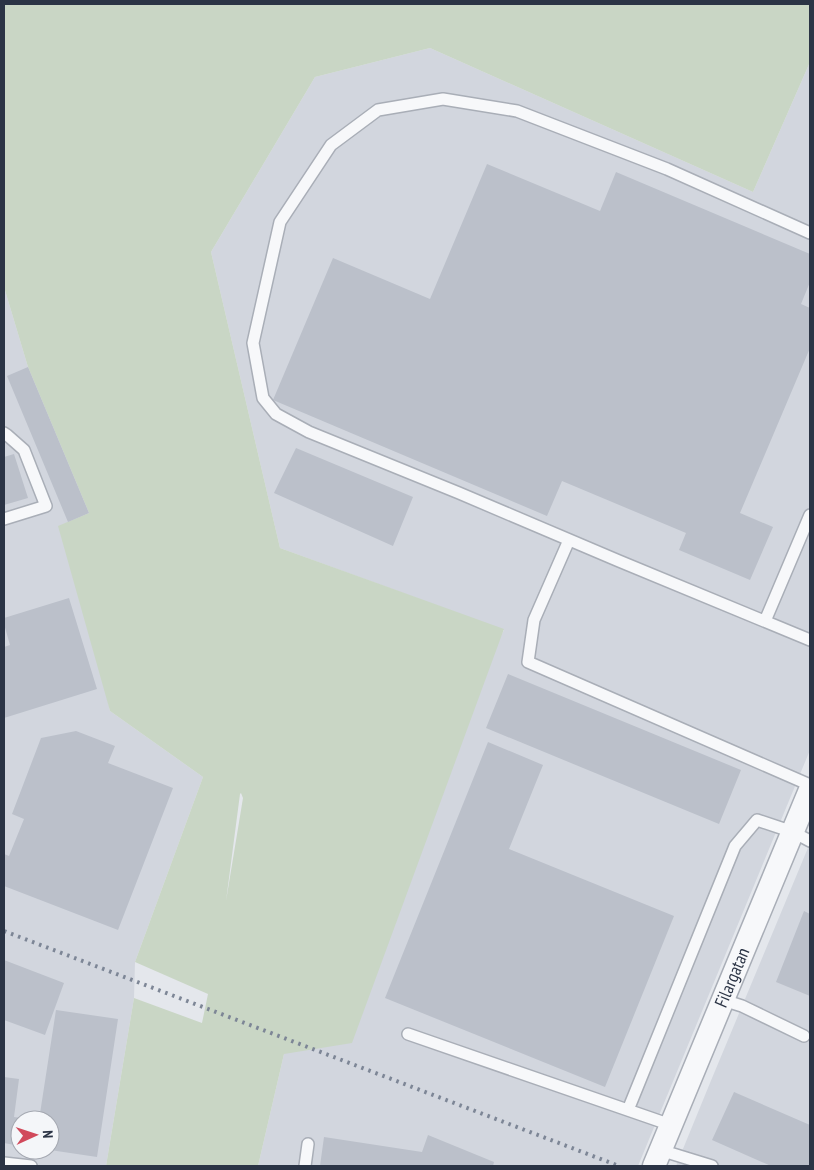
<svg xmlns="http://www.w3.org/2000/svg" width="814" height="1170" font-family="'PT Sans Narrow',sans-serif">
<rect width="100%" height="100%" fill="#e4e7ec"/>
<path fill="#d2d6de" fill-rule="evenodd" d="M430,48L753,192L810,62V750L638,1166H258L284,1054L504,630L280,548L211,252L315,77Z
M4,287L28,367L89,513L68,522L110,711L203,777L135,962L134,998L106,1166H4ZM20,1120H50V1150H20Z
M810,843V1166H676L710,1083Z"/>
<path fill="#c9d6c5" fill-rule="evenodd" d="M4,4H810V62L753,192L430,48L315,77L211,252L280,548L504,629L352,1043L284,1054L258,1166H106L134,998L202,1023L208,994L135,962L203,777L110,711L58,526L89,513L28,367L4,287ZM241,793L243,798L226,901L240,794Z"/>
<path fill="#bbc0ca" d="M487,164L600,211L616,172L810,254V282L801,304L810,308V348L740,513L773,527L750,580L679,550L686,533L562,481L547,516L273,400L333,258L430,299Z
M28,367L89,513L68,522L7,376Z
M296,448L413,497L393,546L274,493Z
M14,454L28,498L4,505V457Z
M69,598L97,689L4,718V647L10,645L4,624V618Z
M508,674L741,770L719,824L486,728Z
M76,731L115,746L108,763L173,788L118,930L4,886V854L9,856L24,819L12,814L41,738Z
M488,742L543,765L509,849L674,916L605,1087L385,998Z
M804,911L810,914V996L776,982Z
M4,960L64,983L45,1035L4,1020Z
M56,1010L118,1019L97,1157L50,1150V1120H39Z
M4,1077L19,1079L14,1117L28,1119L27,1120H20V1146L4,1143Z
M734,1092L810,1125V1166H771L712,1140Z
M428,1135L494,1162L493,1166H320L324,1137L422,1152Z"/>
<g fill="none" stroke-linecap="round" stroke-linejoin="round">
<defs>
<path id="service" d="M810,233L667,169L517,111L443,99L378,110L331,145L280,222L253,343L263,398L276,414L309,432L459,493L619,561L810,640
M4,433L7,435L24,450L46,506L4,519
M569,540L534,620L528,662L810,785
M765,621L810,515
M723,1000L742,1006L804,1036
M408,1034L671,1125
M628,1110L735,846L757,820L793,832L810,841
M660,1150L712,1166
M4,1163L31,1166
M305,1166L308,1144"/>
<g id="minor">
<path id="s1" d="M654,1166L810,790"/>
</g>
</defs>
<use href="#service" stroke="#a9aeb7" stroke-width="14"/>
<use href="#minor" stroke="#a9aeb7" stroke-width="25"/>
<use href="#service" stroke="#f7f8fa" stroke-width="11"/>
<use href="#minor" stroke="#f7f8fa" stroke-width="22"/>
<path stroke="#7d8696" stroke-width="4" stroke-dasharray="2.5 5" stroke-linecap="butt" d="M4,931L619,1166"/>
</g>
<g text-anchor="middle" stroke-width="5" stroke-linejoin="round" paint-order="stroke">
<g font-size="18" fill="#2b3445" stroke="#f4f6f9">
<text dy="6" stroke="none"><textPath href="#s1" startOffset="204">Filargatan</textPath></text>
</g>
</g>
<rect width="814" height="1170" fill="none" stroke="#2b3445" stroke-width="10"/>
<g transform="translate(35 1135) rotate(87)"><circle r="24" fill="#f4f6f9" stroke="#a4a8b1"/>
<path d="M0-4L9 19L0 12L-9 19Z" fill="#d1495b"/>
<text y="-8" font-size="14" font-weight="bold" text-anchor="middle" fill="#2b3445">N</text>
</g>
</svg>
